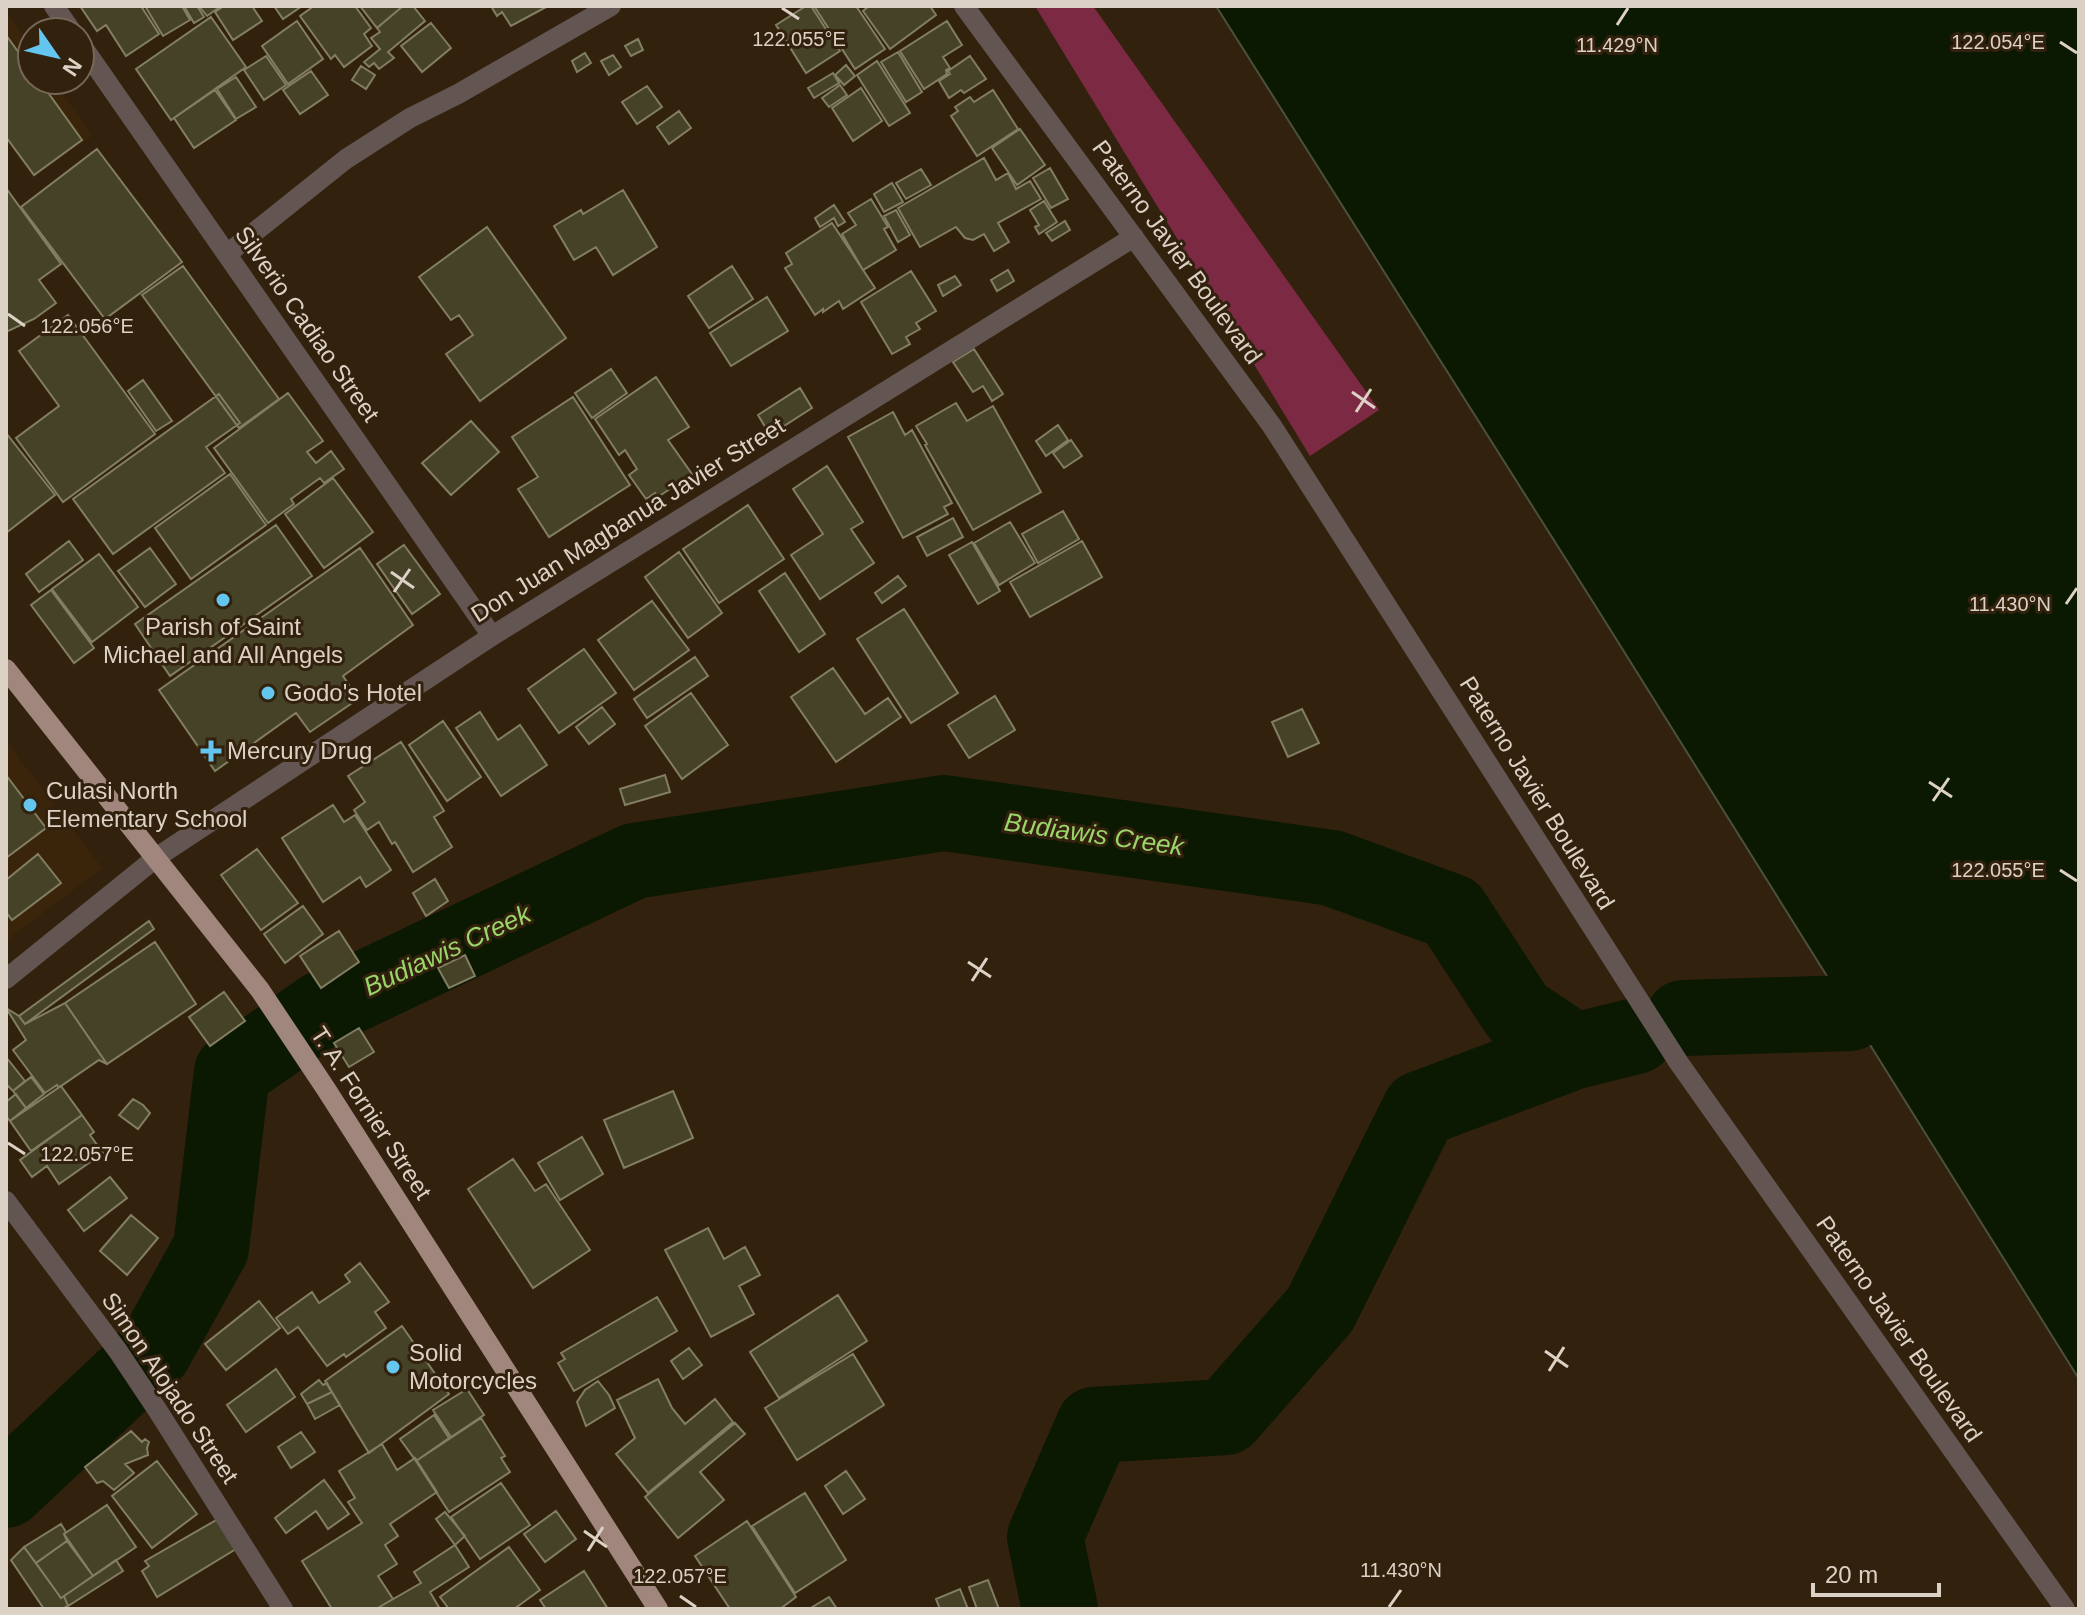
<svg xmlns="http://www.w3.org/2000/svg" width="2085" height="1615" font-family="Helvetica,sans-serif">
<rect width="100%" height="100%" fill="#32210d"/>
<path fill="#3a250a" d="M6,12L32,49V80H53L92,136L33,177L9,144H6Z
M6,741L102,868L6,941Z"/>
<path fill="#7c2a43" d="M1035,6H1093L1379,410L1310,456Z"/>
<path fill="#0b1802" stroke="#4a503c" stroke-width="2" d="M1216,6H2079V1379L1593,602Z"/>
<g fill="none" stroke-linecap="round" stroke-linejoin="round">
<path stroke="#0b1802" stroke-width="76" d="M1683,1018L1850,1013
M6,1490L154,1351L211,1248L232,1072L322,1009L634,861L944,813L1332,868L1452,912L1518,1013L1575,1051
M1060,1609L1045,1537L1094,1425L1226,1417L1320,1310L1420,1109L1575,1051L1636,1036"/>
</g>
<path fill="#464228" stroke="#827e62" stroke-width="2" d="M80,6H141L159,34L126,56L106,25L97,31Z
M145,6H182L190,20L163,36Z
M184,6H197L204,17L194,23Z
M199,6H221L207,16Z
M224,6H252L262,21L233,40L215,12Z
M274,6H302L283,19Z
M314,6H355L371,28L364,34L372,46L344,67L335,55L331,59L300,16Z
M360,6H403L377,28Z
M403,6H413L425,21L388,52L394,58L379,69L374,63L369,67L364,62L380,49L371,38L380,32L377,28Z
M491,6H548L511,26L502,12L497,16Z
M806,6H811L840,51L806,73L776,25Z
M814,6H856L885,49L855,69Z
M869,6H930L936,15L890,49L863,11Z
M211,17L246,67L171,120L136,69Z
M297,21L323,59L288,84L262,46Z
M947,21L962,45L943,57L950,68L946,70L947,74L924,89L900,51Z
M431,23L451,48L422,72L401,46Z
M6,35L32,71V80H39L82,140L34,175L6,137Z
M638,39L643,50L631,56L625,46Z
M898,52L922,92L906,102L881,62Z
M585,53L591,63L577,72L572,61Z
M613,55L621,67L609,75L601,61Z
M266,56L286,85L264,100L244,70Z
M970,56L986,79L964,93L961,90L949,98L939,81L950,74L948,71Z
M877,61L910,113L889,126L857,75Z
M846,65L855,76L844,85L835,75Z
M361,66L375,75L366,89L352,80Z
M311,71L328,95L300,114L283,90Z
M833,73L839,83L814,98L808,88Z
M236,77L256,107L236,119L217,89Z
M840,85L847,95L829,107L822,98Z
M647,86L662,107L637,124L622,102Z
M861,88L882,121L853,141L832,108Z
M215,90L236,120L194,148L174,118Z
M993,90L1018,129L977,156L951,116L958,111L955,107L970,97L974,102Z
M679,111L691,128L669,144L657,127Z
M1020,129L1045,165L1017,185L992,148Z
M97,149L182,262L105,319L21,207Z
M984,158L996,180L1008,173L1016,189L1030,181L1041,199L998,223L1009,242L994,251L984,234L973,240L965,238L956,227L920,247L898,208Z
M1050,168L1068,199L1051,208L1033,178Z
M921,169L931,185L906,199L896,183Z
M892,183L903,202L884,212L874,194Z
M6,188L61,264L39,280L56,303L34,319L6,332Z
M623,190L657,247L613,275L596,247L574,260L554,226L581,210L583,214Z
M871,199L888,227L884,229L896,250L863,270L842,234L856,225L848,213Z
M1044,201L1057,222L1039,234L1035,227L1039,225L1030,210Z
M834,205L845,222L838,226L834,218L820,227L815,218Z
M896,210L910,235L898,242L884,216Z
M1065,221L1070,230L1052,241L1046,233Z
M832,223L875,288L843,309L839,301L823,312V309L815,315L785,268L792,264L786,253Z
M487,227L566,338L480,401L446,354L473,335L459,315L451,320L419,277Z
M183,266L279,399L239,428L142,295Z
M732,266L753,299L709,328L688,296Z
M1008,270L1014,281L997,291L991,280Z
M911,271L936,311L916,323L920,329L906,337L910,344L892,354L861,302Z
M955,276L961,285L943,296L938,285Z
M767,297L788,331L731,366L710,333Z
M68,315L155,434L63,502L16,438L59,406L19,351Z
M974,349L1003,394L992,401L983,386L973,392L953,362Z
M611,369L627,393L592,418L575,393Z
M656,377L689,427L668,440L692,474L658,497L655,493L646,499L629,475L637,469L625,450L619,455L595,419Z
M143,380L172,421L156,431L128,391Z
M800,388L812,408L770,435L758,415Z
M288,393L323,441L307,452L316,463L331,451L344,469L324,483L320,478L291,499L294,504L268,523L214,448Z
M219,394L240,423L206,447L225,473L113,554L73,499Z
M573,397L630,485L549,537L518,489L538,477L512,437Z
M956,403L967,421L993,406L1041,492L973,530L925,445L927,444L916,426Z
M893,412L905,435L912,430L952,503L944,507L948,514L903,538L848,437Z
M471,421L499,452L451,495L422,463Z
M1058,425L1068,440L1046,456L1036,441Z
M6,433L55,495L6,533Z
M1071,440L1082,456L1064,468L1053,453Z
M827,466L863,522L851,529L874,563L820,599L791,555L823,534L793,489Z
M230,474L266,525L191,579L155,528Z
M333,478L373,532L324,568L285,514Z
M748,505L784,559L719,603L683,549Z
M1063,511L1079,539L1038,563L1022,534Z
M953,518L963,537L927,556L917,537Z
M1010,522L1035,563L999,585L974,543Z
M276,525L312,576L170,676L135,624Z
M69,541L83,560L39,592L26,574Z
M1082,541L1102,577L1030,617L1010,582Z
M972,542L1000,591L978,604L949,555Z
M404,545L440,594L412,614L377,564Z
M150,548L176,584L145,607L118,571Z
M360,548L413,625L343,676L358,699L310,732L296,713L215,771L159,690Z
M679,552L722,613L688,638L645,577Z
M99,554L138,607L92,642L52,589Z
M785,573L825,634L799,652L759,591Z
M898,576L906,586L882,603L875,593Z
M51,590L94,648L74,663L31,605Z
M652,601L689,650L634,690L598,640Z
M904,609L958,693L911,723L857,639Z
M584,649L616,693L559,733L528,689Z
M695,657L708,676L647,718L634,699Z
M833,668L865,714L888,698L901,717L836,762L791,697Z
M691,693L728,745L682,779L645,726Z
M995,696L1015,730L969,758L948,725Z
M602,707L615,724L589,744L576,727Z
M1302,709L1319,743L1288,757L1272,722Z
M480,712L498,740L520,725L547,765L501,796L456,728Z
M443,721L481,777L447,801L409,745Z
M401,742L444,811L434,817L452,847L413,872L395,842L392,844L379,822L367,830L354,810L365,802L348,776Z
M6,775L46,828L6,858Z
M665,775L670,792L625,805L620,789Z
M333,805L344,822L355,815L391,870L366,887L360,877L323,902L282,838Z
M257,849L298,903L261,930L221,875Z
M38,854L61,883L12,920L6,912V880Z
M435,879L448,901L426,916L413,893Z
M303,906L323,934L285,963L264,934Z
M149,921L154,929L25,1024L19,1016Z
M339,931L359,962L321,988L300,956Z
M155,942L196,1004L107,1064L65,1003Z
M465,955L475,976L449,988L438,968Z
M224,992L245,1021L210,1046L189,1017Z
M65,1003L107,1064L99,1060L61,1086L58,1087L57,1085L45,1093L13,1050L26,1040L6,1008L19,1016L25,1024Z
M359,1028L374,1052L349,1067L334,1043Z
M6,1057L25,1081L13,1091L6,1084Z
M31,1077L44,1094L26,1108L13,1091Z
M61,1086L82,1115L31,1151L10,1121Z
M673,1091L693,1138L624,1168L604,1120Z
M16,1094L26,1108L10,1121L6,1116V1102Z
M133,1099L143,1105L150,1113L138,1129L119,1115Z
M82,1115L94,1132L90,1135L103,1153L59,1184L47,1166L32,1177L20,1160Z
M582,1137L603,1174L560,1200L538,1163Z
M513,1159L535,1191L546,1184L590,1250L533,1288L468,1189Z
M110,1177L127,1198L84,1231L68,1210Z
M131,1215L158,1238L127,1275L100,1251Z
M708,1228L724,1259L745,1247L760,1275L739,1286L754,1314L711,1337L665,1250Z
M360,1263L389,1302L375,1312L386,1328L346,1357L344,1354L327,1366L298,1327L288,1334L276,1318L312,1292L319,1303L350,1282L345,1275Z
M838,1295L867,1341L779,1398L750,1352Z
M657,1297L677,1331L574,1391L558,1363L565,1359L561,1353Z
M259,1301L280,1328L226,1370L205,1344Z
M402,1326L449,1394L369,1453L325,1381Z
M689,1348L702,1365L683,1379L671,1361Z
M853,1354L884,1405L797,1460L765,1408Z
M276,1369L295,1397L246,1432L227,1405Z
M658,1379L672,1408L685,1424L715,1399L733,1422L648,1493L616,1454L635,1438L617,1400Z
M319,1380L323,1385L327,1383L332,1392L307,1404L301,1394Z
M598,1381L609,1395L615,1408L586,1426L577,1402L585,1390Z
M467,1389L484,1415L451,1437L433,1410Z
M332,1392L340,1405L315,1419L307,1404Z
M434,1415L449,1438L416,1461L400,1439Z
M481,1418L505,1456L501,1458L510,1472L449,1512L416,1461Z
M735,1423L745,1434L700,1472L724,1500L678,1538L645,1497Z
M131,1431L142,1442L145,1439L149,1442L147,1448L148,1455L125,1464L134,1473L114,1490L103,1481L97,1483L85,1467Z
M301,1432L315,1452L291,1468L278,1447Z
M382,1444L397,1470L415,1458L437,1492L390,1524L398,1536L385,1545L397,1564L378,1576L393,1599L376,1609H332L302,1561L362,1523L348,1502L355,1498L339,1471Z
M157,1461L197,1514L152,1548L112,1496Z
M846,1471L865,1499L843,1514L825,1486Z
M324,1480L349,1514L328,1529L316,1511L286,1533L275,1518Z
M501,1483L530,1525L480,1559L451,1517Z
M805,1493L846,1560L795,1593L752,1526Z
M107,1505L136,1547L93,1576L64,1534Z
M556,1511L576,1539L545,1562L524,1534Z
M445,1512L465,1536L455,1545L436,1519Z
M218,1519L236,1549L157,1597L142,1571L149,1566L145,1561Z
M747,1521L796,1597L780,1609H730L695,1556Z
M61,1524L66,1532L64,1534L67,1541L36,1563L24,1547Z
M67,1541L93,1576L61,1598L36,1563Z
M455,1545L469,1567L430,1592L440,1609H376L421,1583L414,1572Z
M24,1547L61,1598L64,1596L68,1606L62,1609H44L11,1560Z
M509,1547L540,1590L514,1609H449L440,1597Z
M116,1560L123,1571L68,1606L64,1596Z
M584,1571L608,1609H546L540,1600Z
M988,1580L999,1609H977L969,1587Z
M960,1589L968,1609H940L936,1599Z
M829,1597L837,1609H809Z"/>
<g fill="none" stroke-linecap="round" stroke-linejoin="round">
<path stroke="#635552" stroke-width="20" d="M54,6L72,32
M964,6L1272,426L1679,1063L2065,1609
M80,43L492,636
M227,254L346,159L410,118L458,94L611,6
M6,979L157,857L492,636L1134,237
M6,1201L118,1351L158,1411L283,1609"/>
<path stroke="#a1867e" stroke-width="20" d="M6,669L260,990L326,1089L658,1609"/>
</g>
<path fill="none" stroke="#dcd1c5" stroke-width="3" d="M782,8L799,19M1617,25L1628,8M2060,42L2077,53M8,314L25,326M1352,392L1375,408M1356,412L1371,389M391,572L414,588M394,592L410,569M2066,604L2077,588M1929,782L1952,797M1933,801L1949,778M2060,870L2077,881M968,962L991,977M972,981L987,958M8,1143L25,1154M1545,1351L1568,1367M1549,1371L1564,1347M584,1531L607,1547M588,1551L603,1527M680,1596L696,1607M1389,1607L1401,1590"/>
<g fill="#64c5ee" stroke="#32210d" stroke-width="3">
<circle cx="223" cy="600" r="8"/>
<circle cx="268" cy="693" r="8"/>
<path d="M207 739h8v8h8v8h-8v8h-8v-8h-8v-8h8z"/>
<circle cx="30" cy="805" r="8"/>
<circle cx="393" cy="1367" r="8"/>
</g>
<g text-anchor="middle" stroke-width="6" stroke-linejoin="round" paint-order="stroke">
<g font-size="24" fill="#dcd1c5" stroke="#32210d">
<text transform="translate(1177 252) rotate(54)" y="8">Paterno Javier Boulevard</text>
<text transform="translate(307 324) rotate(55)" y="8">Silverio Cadiao Street</text>
<text transform="translate(628 520) rotate(-32)" y="8">Don Juan Magbanua Javier Street</text>
<text transform="translate(1537 793) rotate(58)" y="8">Paterno Javier Boulevard</text>
<text transform="translate(371 1113) rotate(57)" y="8">T. A. Fornier Street</text>
<text transform="translate(1899 1329) rotate(55)" y="8">Paterno Javier Boulevard</text>
<text transform="translate(170 1388) rotate(56)" y="8">Simon Alojado Street</text>
</g>
<g font-size="24" fill="#dcd1c5" stroke="#32210d" text-anchor="start">
<text x="223" y="635" text-anchor="middle">Parish of Saint<tspan x="223" dy="28">Michael and All Angels</tspan></text>
<text x="284" y="701">Godo's Hotel</text>
<text x="227" y="759">Mercury Drug</text>
<text x="46" y="799">Culasi North<tspan x="46" dy="28">Elementary School</tspan></text>
<text x="409" y="1361">Solid<tspan x="409" dy="28">Motorcycles</tspan></text>
</g>
<g font-size="26" font-style="italic" fill="#9ad46b" stroke="#32210d">
<text transform="translate(1094 834) rotate(8)" y="9">Budiawis Creek</text>
<text transform="translate(447 950) rotate(-25)" y="9">Budiawis Creek</text>
</g>
</g>
<g font-size="20" text-anchor="middle" fill="#dcd1c5" stroke="#32210d" stroke-width="6" stroke-linejoin="round" paint-order="stroke">
<text x="799" y="46">122.055°E</text>
<text x="1998" y="49">122.054°E</text>
<text x="1617" y="52">11.429°N</text>
<text x="87" y="333">122.056°E</text>
<text x="2010" y="611">11.430°N</text>
<text x="1998" y="877">122.055°E</text>
<text x="87" y="1161">122.057°E</text>
<text x="1401" y="1577">11.430°N</text>
<text x="680" y="1583">122.057°E</text>
</g>
<rect width="2085" height="1615" fill="none" stroke="#dcd1c5" stroke-width="16"/>
<g transform="translate(56 56) rotate(124)"><circle r="38" fill="#32210d" stroke="#766757" stroke-width="2"/>
<path d="M0-6L14 30L0 20L-14 30Z" fill="#64c5ee"/>
<text y="-12" font-size="22" font-weight="bold" text-anchor="middle" fill="#dcd1c5">N</text>
</g>
<path d="M1813 1583v12h126v-12" fill="none" stroke="#dcd1c5" stroke-width="4"/>
<text x="1825" y="1583" font-size="24" fill="#dcd1c5" stroke="#32210d" stroke-width="6" paint-order="stroke">20 m</text>
</svg>
